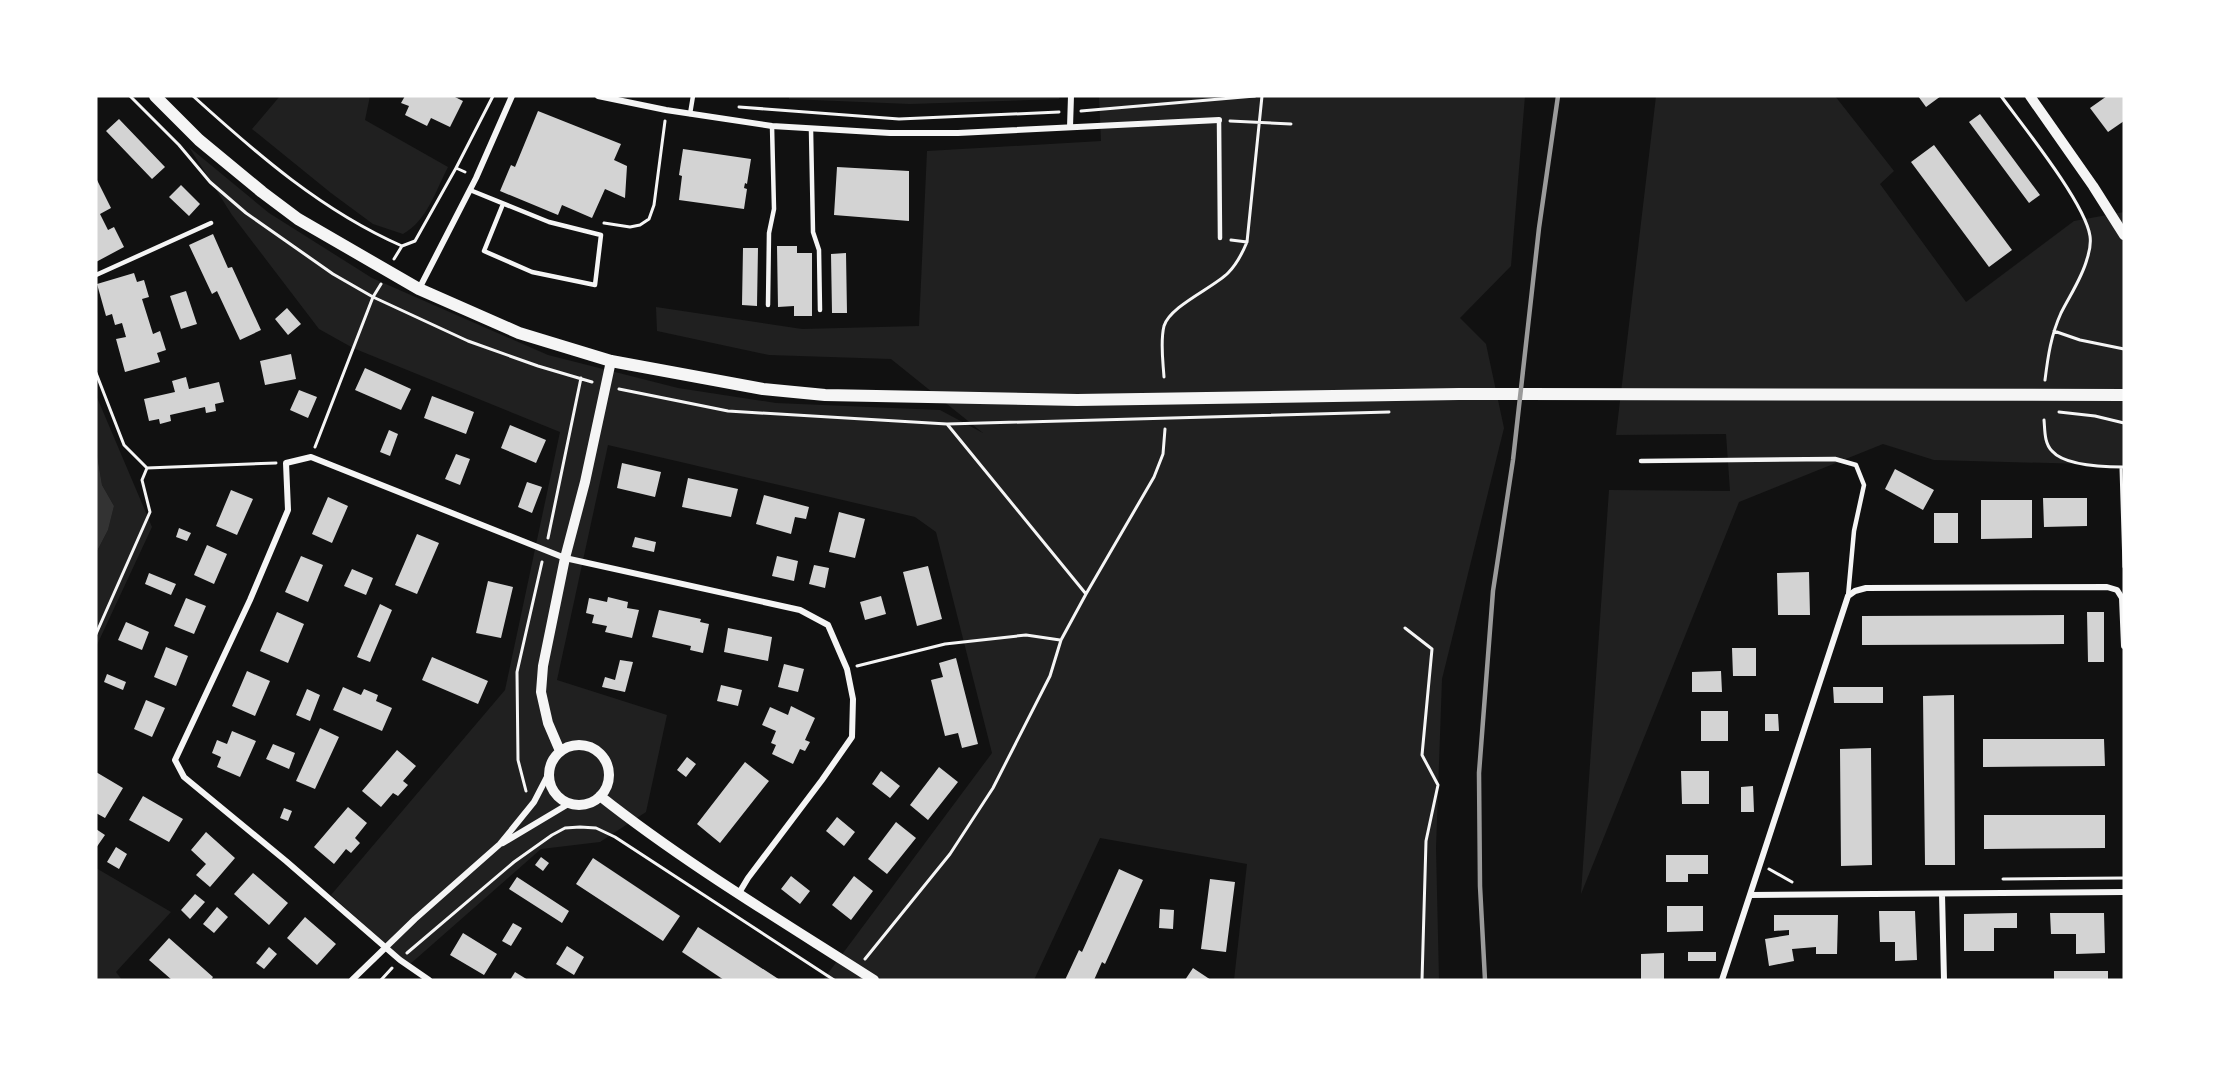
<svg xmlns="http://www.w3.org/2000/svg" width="2220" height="1076" font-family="Mulish,sans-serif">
<rect width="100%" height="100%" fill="#111"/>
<path fill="#202020" d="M280,96H370L365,120L448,167C436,190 427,221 403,234L373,224L331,193L252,129Z
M789,96H1060L1059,99L910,104L789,99Z
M1099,96H1525L1511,266L1460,318L1486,344L1504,428L1442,679L1436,848L1439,980H1234L1247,864L1100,838L1034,980H823L992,753L936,532L915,517L608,445L557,680L667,715L646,812L600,842L541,849L409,965L331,895L505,690L560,432L353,348L319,329L232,215L189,147L269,213L372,278L548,355L678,388L776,403L940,410L983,433L891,359L769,355L657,331L656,307L802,329L919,326L927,151L1101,141Z
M1656,96H1835L1894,171L1880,184L1966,302L2074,221L2124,212V465L1934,460L1883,444L1739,502L1581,894L1609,490L1730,491L1726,434L1616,435Z
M96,395L152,527L96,647V553L108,530L114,506L102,485L96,449Z
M96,868L171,912L116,972L122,980H96Z"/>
<path fill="#333" d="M96,449L102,485L114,506L108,530L96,553Z"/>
<path fill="#d3d3d3" d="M405,96H453L463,101L450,127L431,118L427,126L405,115L409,106L401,103Z
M1918,96H1941L1926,107Z
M2107,96H2124V121L2108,132L2090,108Z
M538,111L621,144L614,160L627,166L625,198L605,189L592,218L562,205L558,215L500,191L511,165L515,167Z
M1980,114L2040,195L2029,203L1969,122Z
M119,119L165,167L152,179L106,131Z
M1934,145L2012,250L1989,267L1911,162Z
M683,149L751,159L747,184L745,183L744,188L747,189L744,209L679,200L682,176L679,175Z
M837,167L909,171V221L834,215Z
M96,178L111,208L100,214L108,230L114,227L124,247L96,262Z
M181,185L200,204L189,216L169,197Z
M213,234L228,268L232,267L261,330L240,340L217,291L212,294L189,245Z
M777,246H797V253H812V316H794V306L778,307Z
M743,248H758L757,306L742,305Z
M846,253L847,313H832L831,254Z
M134,273L137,282L144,280L149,297L142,299L153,334L160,331L166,350L157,353L160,362L125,372L116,339L126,337L122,323L115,325L112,314L106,316L97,284Z
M186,291L197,324L181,329L170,296Z
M287,308L301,324L288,335L275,319Z
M291,354L296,379L265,385L260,361Z
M365,368L411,389L401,410L355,390Z
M186,377L189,389L219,382L224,402L215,404L216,411L206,413L205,407L170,415L171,421L160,424L159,419L149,421L144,399L175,392L172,381Z
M299,390L317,397L308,418L290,410Z
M432,396L474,412L466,434L424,418Z
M510,425L546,440L536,463L501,448Z
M389,430L398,434L390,456L380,452Z
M456,454L470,459L460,485L445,479Z
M622,463L661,472L655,497L617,488Z
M1895,469L1934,490L1923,510L1885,489Z
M688,478L738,489L731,517L682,507Z
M527,482L542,487L532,513L518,507Z
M231,490L253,499L237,535L216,526Z
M764,495L809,507L806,519L795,517L791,534L756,524Z
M328,497L348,506L332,543L312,534Z
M2043,498H2087V526L2044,527Z
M1981,500H2032V538L1981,539Z
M839,512L865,519L855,558L829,552Z
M1934,513H1958V543H1934Z
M179,528L191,533L187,541L176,537Z
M417,534L439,543L417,594L395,585Z
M635,537L656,542L654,552L632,547Z
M207,545L227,554L214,584L194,575Z
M301,556L323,565L308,602L285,592Z
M777,556L798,561L794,581L772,576Z
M814,565L829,568L825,588L809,584Z
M928,566L942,619L917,626L903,572Z
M352,569L373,578L366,595L344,586Z
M1809,572L1810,615H1778L1777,573Z
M149,573L176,584L171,595L145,584Z
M488,581L513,587L501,638L476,633Z
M881,596L886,614L865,620L860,602Z
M608,597L628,602L627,608L639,610L632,638L605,632L607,626L592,623L594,615L586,613L589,598L607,602Z
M186,598L206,606L194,634L174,626Z
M380,604L392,610L370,662L357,657Z
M659,610L701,619L700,622L709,624L703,653L690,650L691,646L652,637Z
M277,612L304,624L288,663L260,651Z
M2087,612H2104V662H2088Z
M2064,615V644L1862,645V616Z
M126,622L149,632L142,650L118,640Z
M728,628L772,637L768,661L724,652Z
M166,647L188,656L176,686L154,677Z
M1732,648H1756V676H1733Z
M432,657L488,681L478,704L422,680Z
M956,658L978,744L962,748L958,733L945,736L931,680L943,677L939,663Z
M620,660L633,662L625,692L602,687L605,677L615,680Z
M784,664L804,669L798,692L778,687Z
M247,671L270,681L255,716L232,706Z
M1721,671L1722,692H1692V672Z
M107,674L126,682L123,690L104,682Z
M721,685L742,690L738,706L717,701Z
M343,687L361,695L364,689L378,695L376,701L392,708L382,731L333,710Z
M1833,687H1883V703H1834Z
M307,689L320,695L310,721L296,715Z
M1954,695L1955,865H1925L1923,696Z
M146,700L165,708L152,737L134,729Z
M791,706L815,718L805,740L810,742L805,751L800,749L793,764L772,754L776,745L771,743L776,731L762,725L770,707L788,715Z
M1701,711H1728V741H1701Z
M1765,714H1778L1779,731H1765Z
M320,728L339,737L315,789L296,781Z
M232,731L256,741L240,777L217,767L221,757L212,753L217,740L227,744Z
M1983,739H2104L2105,766L1983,767Z
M273,744L295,753L289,769L266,759Z
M1871,748L1872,865L1841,866L1840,749Z
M397,750L416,766L403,781L408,785L398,796L393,793L381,807L362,791Z
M687,757L696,764L686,777L677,770Z
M745,762L769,781L720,843L697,824Z
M939,767L958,782L928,820L910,805Z
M881,771L900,786L890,798L872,784Z
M1681,771H1709V804H1682Z
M96,772L123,788L105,818L96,813Z
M1753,786L1754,812H1741V787Z
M143,796L183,819L169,842L129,820Z
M348,807L367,823L355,838L360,843L351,853L346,849L334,864L314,847Z
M284,808L292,811L288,821L280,818Z
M1984,815H2105V848L1984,849Z
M837,817L855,832L844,846L826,831Z
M896,822L916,838L887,874L868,859Z
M96,829L105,835L96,848Z
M206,832L235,858L210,887L196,875L206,864L191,850Z
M116,847L127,854L119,869L107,862Z
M1666,855H1708V874H1688V882H1666Z
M541,857L549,863L543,871L535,865Z
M593,858L680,916L663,941L576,884Z
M1119,869L1143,880L1105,964L1102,962L1094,980H1065L1079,950L1082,952Z
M253,873L288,903L269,925L234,894Z
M791,876L810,891L800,904L781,889Z
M854,876L873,891L851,920L832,905Z
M517,877L569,911L562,923L509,889Z
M1210,879L1235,882L1226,952L1201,949Z
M195,894L205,902L190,919L181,910Z
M1667,906H1703V931L1667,932Z
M217,907L228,917L214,933L203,924Z
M1160,909L1174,910L1173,929L1159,928Z
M1879,911H1915L1917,960L1895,961V942H1880Z
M2017,913V928H1994V951H1964V914Z
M2050,913H2104L2105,953L2076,954V934H2051Z
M1774,915H1838L1837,954H1816V947L1792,949L1794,961L1769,966L1765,939L1789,935V930L1774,931Z
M305,917L336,944L317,965L287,938Z
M513,923L522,928L511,946L502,941Z
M698,927L780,980H724L682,952Z
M463,933L497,954L484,975L450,955Z
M169,938L213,977L211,980H172L149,960Z
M567,946L584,957L574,975L556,964Z
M269,947L277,954L264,969L256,963Z
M1688,952H1716V961H1688Z
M1664,953V979H1641V954Z
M1193,968L1211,980H1185Z
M2054,971H2108V980H2054Z
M515,972L528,980H510Z"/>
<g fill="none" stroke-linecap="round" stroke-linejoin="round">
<path stroke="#f5f5f5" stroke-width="3" d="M130,96L179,145L210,182L246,213L333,274L373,297L468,341L538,366L592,382
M193,96C257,154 322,211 402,246L415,241L456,168L465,172
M2001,96C2023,126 2085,203 2090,236C2091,243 2089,253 2087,259C2082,278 2070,295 2061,313C2051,335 2048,356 2045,380
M739,107L899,119L1059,112
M1081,111L1255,96
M1230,121L1291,124
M456,168L493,96
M604,223L630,227L640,225L649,219L654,205L665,121
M1231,240L1247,242
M394,259L402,246
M2054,331L2080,340L2124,349
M96,373L124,445L147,468L276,463
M1164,377C1163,361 1160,342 1164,326C1170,306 1213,288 1228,273C1237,264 1242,254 1247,242L1262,96
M619,389L728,411L947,424L1389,412
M2059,412L2095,416L2124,423
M2044,420C2045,430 2044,443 2052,451C2065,466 2105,467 2124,467
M947,424L1086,594L1154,477L1163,454L1165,429
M315,447L373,297L381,284
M2121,468L2124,567
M548,538L581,378
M1405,628L1432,649L1422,755L1438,785L1426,841L1422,980
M96,634L150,512L142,480L147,468
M857,666L945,644L1026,635L1060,640
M526,791L518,760L517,672L542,562
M1769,869L1792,882
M2003,879L2124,878
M407,953L514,862L552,835L565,828L580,827L596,828L615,837L834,980
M865,959L950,854L993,788L1050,676L1061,640L1086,594
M381,980L392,968"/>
<path stroke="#f5f5f5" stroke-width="4.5" d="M690,114L693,96
M1219,120L1220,238
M811,130L813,232L819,250L820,310
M470,190L549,222L601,235L595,285L532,272L484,251L503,204
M96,275L211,223
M768,305L769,233L774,209L772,126
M1641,461L1835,459L1856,465L1864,485L1854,531L1848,596"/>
<path stroke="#f5f5f5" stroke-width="6" d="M598,96L666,110L772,126L890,133H958L1219,120
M1070,127L1071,96
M419,289L476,178L512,96
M503,843L570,803
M1942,894L1944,980
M1750,895L2124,892
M352,980L415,919L500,844L534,802L549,773
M429,980L400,960L286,861L184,777L175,760L250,600L288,510L286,463L311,457L565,558L800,610L828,625L847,669L853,699L852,737L822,780L748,878L739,893
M1722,980L1848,596L1855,591L1866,588L2107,587L2117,590L2122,598L2124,646"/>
<path stroke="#f5f5f5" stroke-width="10" d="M2030,96L2093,186L2124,235
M549 775a30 30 0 1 1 60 0a30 30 0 1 1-60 0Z
M560,751L548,723L541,692L543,666L565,558L585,482L611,361
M600,796C686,864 782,921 874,980"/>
<path stroke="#f5f5f5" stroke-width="12" d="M155,96L199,140L262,192L298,219L419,289L519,333L611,361L763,389L825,395L1077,400L1459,394L2124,395"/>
<path stroke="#9a9a9a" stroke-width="4.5" d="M1485,980L1480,886L1479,773L1493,591L1513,460L1539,228L1558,96"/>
</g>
<rect width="2220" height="1076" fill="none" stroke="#ffffff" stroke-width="195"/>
</svg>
